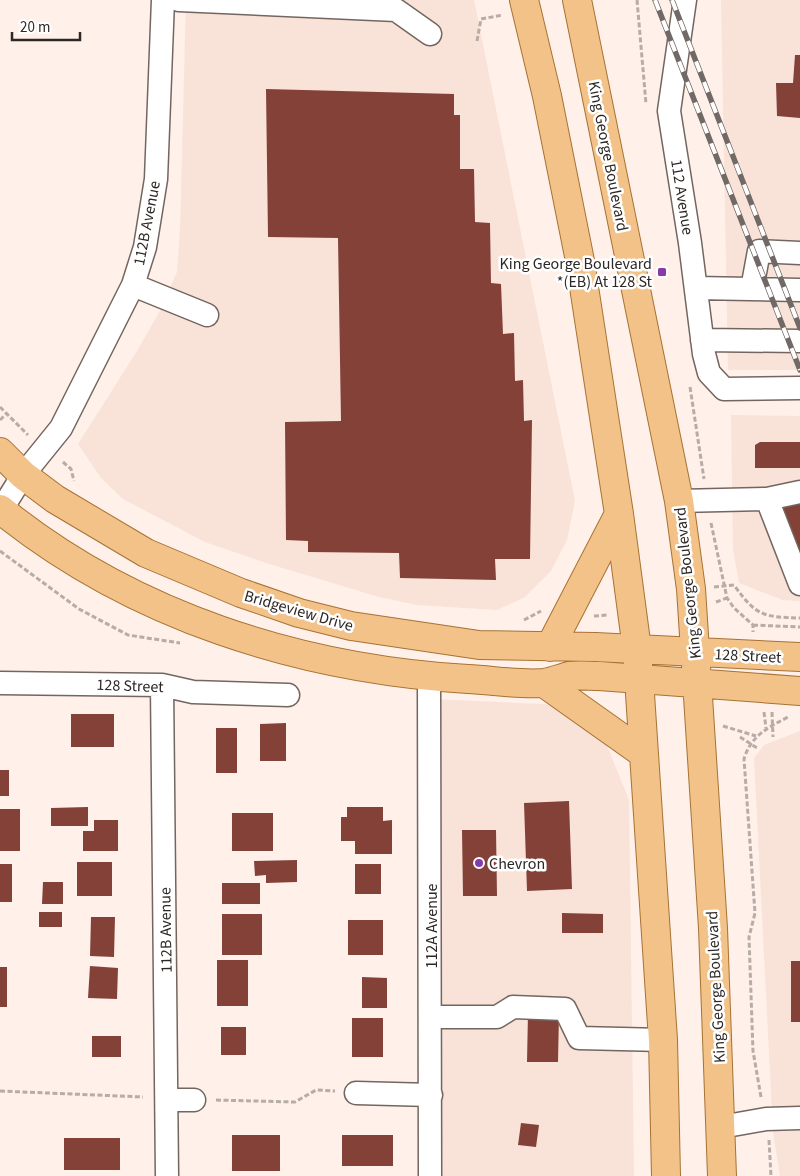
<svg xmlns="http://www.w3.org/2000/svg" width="800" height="1176" font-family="'Source Sans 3',sans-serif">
<rect width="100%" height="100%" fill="#fff0e9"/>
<path fill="#f9e2d7" d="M186,0H474L575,501L567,540L551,571L525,597L497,610L417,605L379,597L266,563L205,542L123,499L101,478L78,444L137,351L161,309L177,272L180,231Z
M721,0H800V370H728Z
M731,415L800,416V601L783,600L739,583L733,549Z
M431,699L563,705L606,743L629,800L634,1176H430Z
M800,731V1176H780L773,1132L754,758L764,745Z"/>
<path fill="#834138" d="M795,55H800V118L777,116L776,83H793Z
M266,89L454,94V115H460V169H474L475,222L490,223L491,283L501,284L503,334L514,333L515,381L523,380L524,421L532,420L530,559H495L496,580L400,578L399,553L308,552V541L286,540L285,422L341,421L338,238L268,237Z
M760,442H800V468H755V445Z
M800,501V556L781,509Z
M71,714H114V747H71Z
M286,723V761H260V724Z
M216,728H237V773H216Z
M0,770H9V796H0Z
M569,801L572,889L527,891L524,803Z
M88,807V826H51V808Z
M347,807H383V821L392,820V854H355V841H341V817H347Z
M0,809H20V851H0Z
M232,813H273V851H232Z
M94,820H118V851H83V831H94Z
M462,830H496L497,896H463Z
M297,860V882L266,883V875L255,876L254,861Z
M77,862H112V896H77Z
M0,864H12V902H0Z
M355,864H381V894H355Z
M43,882H63V904H42Z
M222,883H260V904H222Z
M39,912H62V927H39Z
M562,913L603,914V933H562Z
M222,914H262V955H222Z
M91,917H115L114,957L90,956Z
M348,920H383V955H348Z
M217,960H248V1006H217Z
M791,961H800V1022H791Z
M90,966L118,968L117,999L88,998Z
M0,967H7V1007H0Z
M362,977L387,978V1008H362Z
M528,1013L559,1014L558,1062H527Z
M352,1018H383V1057H352Z
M221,1027H246V1055H221Z
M92,1036H121V1057H92Z
M521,1123L539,1125L536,1147L518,1145Z
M232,1135H280V1171H232Z
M342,1135H393V1166H342Z
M64,1138H120V1170H64Z"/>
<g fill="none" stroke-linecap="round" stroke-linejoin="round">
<defs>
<path id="minor" d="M179,0L396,10L430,34
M685,0L669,111L690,243L704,354L709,373L724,389L800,388
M133,285L207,315
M696,288L800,290
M752,289L759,251L800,253
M702,340L800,341
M767,499L800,492
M679,501L767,499L800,584
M0,512L23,475L61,428L133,285L145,247L156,179L163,0
M429,676L430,1176
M0,683L162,685L193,692L288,695
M162,685L167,1176
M431,1017H497L513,1007L565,1009L579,1038L663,1040
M356,1093L431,1095
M167,1100H194
M721,1127L766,1119L800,1118"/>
<path id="major" d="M524,0L547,96L580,261L619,514L637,649L663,1040L666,1176
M577,0L679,501L691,589L713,928L722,1176
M0,452L23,475L55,499L146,553L241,593L299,613L351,626L479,645L595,647L800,657
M0,509C132,616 300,669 468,679C492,680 519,685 544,683C552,682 561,678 569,676C579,675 590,676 599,676L800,691
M550,647L619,514
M544,683L644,754"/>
</defs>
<use href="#minor" stroke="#736660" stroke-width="25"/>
<use href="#major" stroke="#a77233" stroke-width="30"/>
<path stroke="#b7aca6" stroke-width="3" stroke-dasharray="5 2.5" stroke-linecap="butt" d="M637,0L646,104
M477,41L481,19L503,15
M690,387L704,479
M0,407L28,435
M0,420L6,414
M63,462L71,469L74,481
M711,523L727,598L734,608L753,625V632
M0,551L79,609L128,635L180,643
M714,587L734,585C756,616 763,617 800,618
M716,602L727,598
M594,616L608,615
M524,620L541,611
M753,625L800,627
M764,712L766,728
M772,712L773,737
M723,726L756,736
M740,737L757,748
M0,1091L143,1097
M761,1097L753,1051L749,937L755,913L744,759C751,735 769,727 790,716
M216,1100L295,1102L316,1090L335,1091
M769,1140L771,1176"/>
<use href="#minor" stroke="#fff" stroke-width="22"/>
<use href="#major" stroke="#f2c289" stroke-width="28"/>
<defs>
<path id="rail" d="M655,0L800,370
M672,0L800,328"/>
</defs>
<use href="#rail" stroke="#716965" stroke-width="5.5"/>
<use href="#rail" stroke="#fff" stroke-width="4" stroke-dasharray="11" stroke-linecap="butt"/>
</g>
<g fill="#8839aa" stroke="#fff" stroke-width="2">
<rect x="657" y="267" width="10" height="10" rx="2.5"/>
<circle cx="479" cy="863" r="5"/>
</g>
<g text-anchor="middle" stroke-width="5" stroke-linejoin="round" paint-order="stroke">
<g font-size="16" fill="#2d2825" stroke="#fff">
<text transform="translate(609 156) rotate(79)" y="6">King George Boulevard</text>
<text transform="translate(683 197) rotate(81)" y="6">112 Avenue</text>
<text transform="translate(146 223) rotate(-79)" y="6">112B Avenue</text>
<text transform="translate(687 583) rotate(-96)" y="6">King George Boulevard</text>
<text transform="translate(299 610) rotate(16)" y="6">Bridgeview Drive</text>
<text transform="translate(748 655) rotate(3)" y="6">128 Street</text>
<text transform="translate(130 685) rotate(2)" y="6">128 Street</text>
<text transform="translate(431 926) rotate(-90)" y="6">112A Avenue</text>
<text transform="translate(165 930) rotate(-91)" y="6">112B Avenue</text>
<text transform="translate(715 987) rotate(-93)" y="6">King George Boulevard</text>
</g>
<g font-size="16" fill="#2d2825" stroke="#fff" text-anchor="end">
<text x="652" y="269">King George Boulevard<tspan x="652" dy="18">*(EB) At 128 St</tspan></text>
<text x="489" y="869" text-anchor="start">Chevron</text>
</g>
</g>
<path d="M12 32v8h68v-8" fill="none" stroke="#2d2825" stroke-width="2.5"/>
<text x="20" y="32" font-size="15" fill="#2d2825" stroke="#ffffff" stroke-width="4" paint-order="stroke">20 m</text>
</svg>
